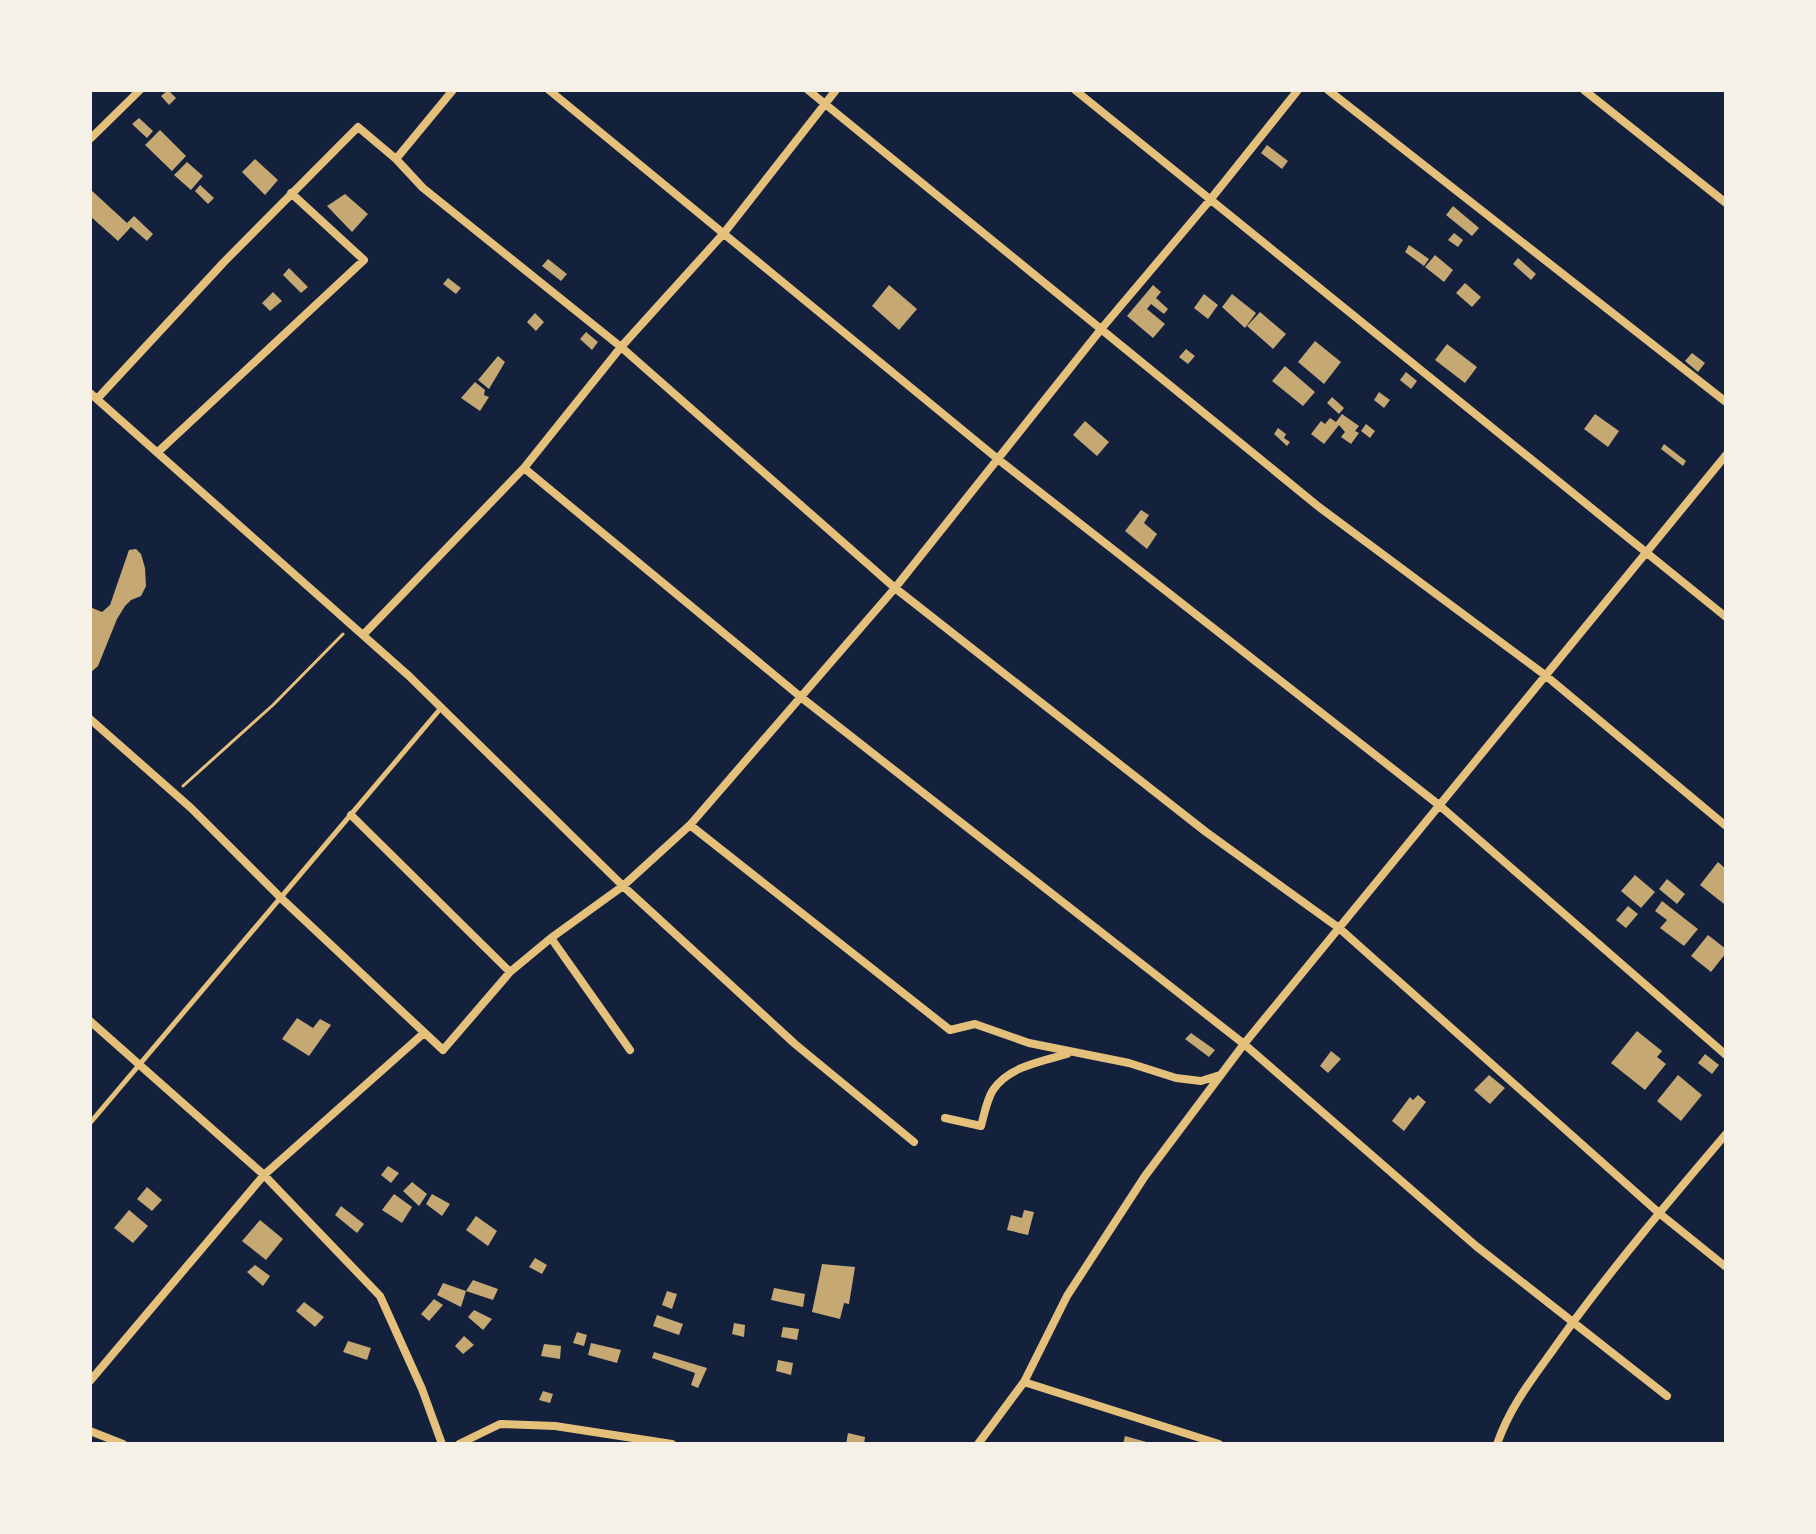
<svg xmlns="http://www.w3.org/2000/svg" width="1816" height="1534" font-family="'IBM Plex Sans',sans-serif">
<rect width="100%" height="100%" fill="#14213d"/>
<path fill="#c6a872" d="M168,90L176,98L169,105L161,96Z
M139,118L153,131L147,138L132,124Z
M160,130L186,156L172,171L145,145Z
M1267,145L1288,161L1282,169L1261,153Z
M255,159L278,180L265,195L242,172Z
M187,162L203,176L191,190L174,175Z
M200,185L214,198L208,204L195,191Z
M90,189L127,223L134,216L153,234L147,241L131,227L118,241L90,216Z
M345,194L368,214L352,232L327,206Z
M1453,206L1479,228L1472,236L1446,215Z
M1454,233L1463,240L1458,247L1448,240Z
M1409,245L1429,259L1424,266L1405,252Z
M1435,255L1453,270L1444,282L1425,267Z
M1518,258L1536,274L1531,280L1513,264Z
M548,259L567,274L561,281L542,266Z
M289,268L308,287L301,293L283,275Z
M448,278L461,288L456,294L443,284Z
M1465,283L1481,297L1472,307L1456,293Z
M889,285L917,309L899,330L872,306Z
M1153,285L1161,292L1156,298L1168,309L1164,314L1151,304L1147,309L1165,324L1153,338L1127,316Z
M273,292L282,301L270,311L262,303Z
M1204,294L1218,305L1208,319L1194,308Z
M1232,294L1256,313L1245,328L1222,307Z
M1260,312L1286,334L1273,349L1247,326Z
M535,313L544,322L536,331L527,322Z
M586,332L598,342L592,350L580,339Z
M1315,341L1341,362L1324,384L1298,362Z
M1447,344L1477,367L1465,383L1435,360Z
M1186,349L1195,356L1188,364L1179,357Z
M1692,353L1705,363L1698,372L1685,361Z
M498,356L505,362L489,389L478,380Z
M1285,366L1315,392L1303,406L1272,381Z
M1406,372L1417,381L1411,389L1400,380Z
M475,382L485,390L484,395L489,397L480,411L461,398Z
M1379,392L1390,400L1384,408L1374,400Z
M1332,397L1344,408L1339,414L1327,403Z
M1342,414L1359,426L1355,431L1359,433L1351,444L1341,437L1345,432L1339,425L1324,444L1311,434L1321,421L1325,424L1330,418L1336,422Z
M1595,414L1619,431L1608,447L1584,429Z
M1085,421L1109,442L1097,456L1073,435Z
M1366,424L1375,431L1370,438L1361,431Z
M1278,428L1286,434L1284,438L1290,442L1287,446L1274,434Z
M1664,444L1686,461L1683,466L1661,449Z
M1141,510L1149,515L1144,523L1157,534L1147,549L1125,531Z
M136,549L141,554L145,568L146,586L141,596L131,600L125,606L117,619L98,666L90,673V607L102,612L110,605L129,550Z
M1718,862L1726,869L1724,904L1700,885Z
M1635,875L1655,892L1641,908L1621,891Z
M1667,879L1685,894L1677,904L1659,889Z
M1662,901L1698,929L1684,946L1660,928L1667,920L1655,911Z
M1628,906L1638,914L1626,928L1616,920Z
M1708,935L1726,949V953L1711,972L1691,956Z
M297,1018L313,1028L320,1019L331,1025L309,1056L282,1039Z
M1637,1031L1662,1051L1657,1057L1666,1064L1645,1090L1611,1063Z
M1191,1033L1215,1050L1209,1057L1185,1039Z
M1331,1051L1341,1059L1328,1073L1320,1066Z
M1705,1054L1719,1065L1712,1074L1698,1063Z
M1489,1075L1505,1088L1490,1104L1474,1090Z
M1678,1075L1702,1095L1681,1121L1657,1101Z
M1418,1095L1426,1102L1404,1131L1392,1121L1410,1097L1413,1100Z
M388,1166L399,1173L391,1183L381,1175Z
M412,1182L427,1194L419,1206L403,1191Z
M147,1187L162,1200L152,1211L137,1199Z
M394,1194L412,1207L402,1223L382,1210Z
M432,1194L450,1204L442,1216L426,1204Z
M341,1206L364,1224L357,1233L335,1215Z
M129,1210L148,1226L133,1243L114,1228Z
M1024,1210L1034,1212L1028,1235L1007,1230L1011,1215L1022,1218Z
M476,1216L497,1231L488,1246L466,1230Z
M260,1220L283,1239L266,1260L242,1241Z
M535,1258L547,1265L542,1274L529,1267Z
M822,1264L855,1267L849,1304L844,1303L840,1319L812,1312Z
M255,1265L270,1276L263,1286L247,1272Z
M473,1280L498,1289L493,1300L466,1291Z
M443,1283L466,1291L461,1307L437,1295Z
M774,1288L805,1294L803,1307L771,1300Z
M667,1291L677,1294L672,1309L662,1305Z
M434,1299L443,1305L429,1321L421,1314Z
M304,1302L324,1317L315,1327L296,1311Z
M474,1310L492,1319L483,1330L468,1317Z
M657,1315L683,1324L679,1335L653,1326Z
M734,1323L745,1325L744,1337L732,1334Z
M783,1327L799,1329L797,1340L781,1337Z
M577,1332L587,1335L584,1346L573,1343Z
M464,1336L474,1345L463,1354L455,1346Z
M348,1341L371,1348L367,1360L343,1352Z
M591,1343L621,1350L617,1363L588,1355Z
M544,1344L561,1346L560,1359L541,1356Z
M654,1352L707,1368L698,1388L691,1385L695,1373L652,1358Z
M778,1360L793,1363L791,1375L776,1371Z
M543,1391L553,1394L550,1403L539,1400Z
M848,1433L865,1437L864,1444H846Z
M1125,1436L1150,1443V1444H1123Z"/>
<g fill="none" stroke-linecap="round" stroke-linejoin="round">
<path stroke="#e5c07b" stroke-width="3" d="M183,786L273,705L343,634"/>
<path stroke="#e5c07b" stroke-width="5" d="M90,1123L441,708"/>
<path stroke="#e5c07b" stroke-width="8" d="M549,90L999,460L1439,805L1726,1055
M808,90L1319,507L1545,675L1726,826
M1075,90L1726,617
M1328,90L1726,402
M1584,90L1726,203
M90,139L140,90
M396,159L423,188L621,347L895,588L1206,832L1339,928L1659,1213L1726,1267
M90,393L409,676L623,886L795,1044L914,1142
M97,399L224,262L358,127L396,159L453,90
M159,451L364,260L291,193
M524,468L802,698L1244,1044L1476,1246L1667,1396
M363,635L524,468L621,347L724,233L836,90
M90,719L191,808L281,898L443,1050L510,972L551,938L623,886L690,825L895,588L1102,328L1210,200L1298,90
M351,815L510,972
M690,825L950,1030L975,1024L1029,1043L1129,1063L1176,1078L1201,1081L1220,1075
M551,938L630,1050
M90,1021L264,1175L380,1296L422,1389L442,1444
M945,1118L981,1126C984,1115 987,1099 993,1090C1008,1067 1042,1061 1067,1054
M90,1381L264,1175L424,1033
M1024,1382L1219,1444
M90,1431L123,1444
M459,1444L500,1424L555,1426L672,1444
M978,1444L1024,1382L1067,1296L1145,1176L1244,1044L1726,455
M1497,1444C1512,1402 1535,1376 1560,1340C1612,1268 1669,1201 1726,1134"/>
</g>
<rect width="1816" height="1534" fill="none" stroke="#f6f1e7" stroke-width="184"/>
</svg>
